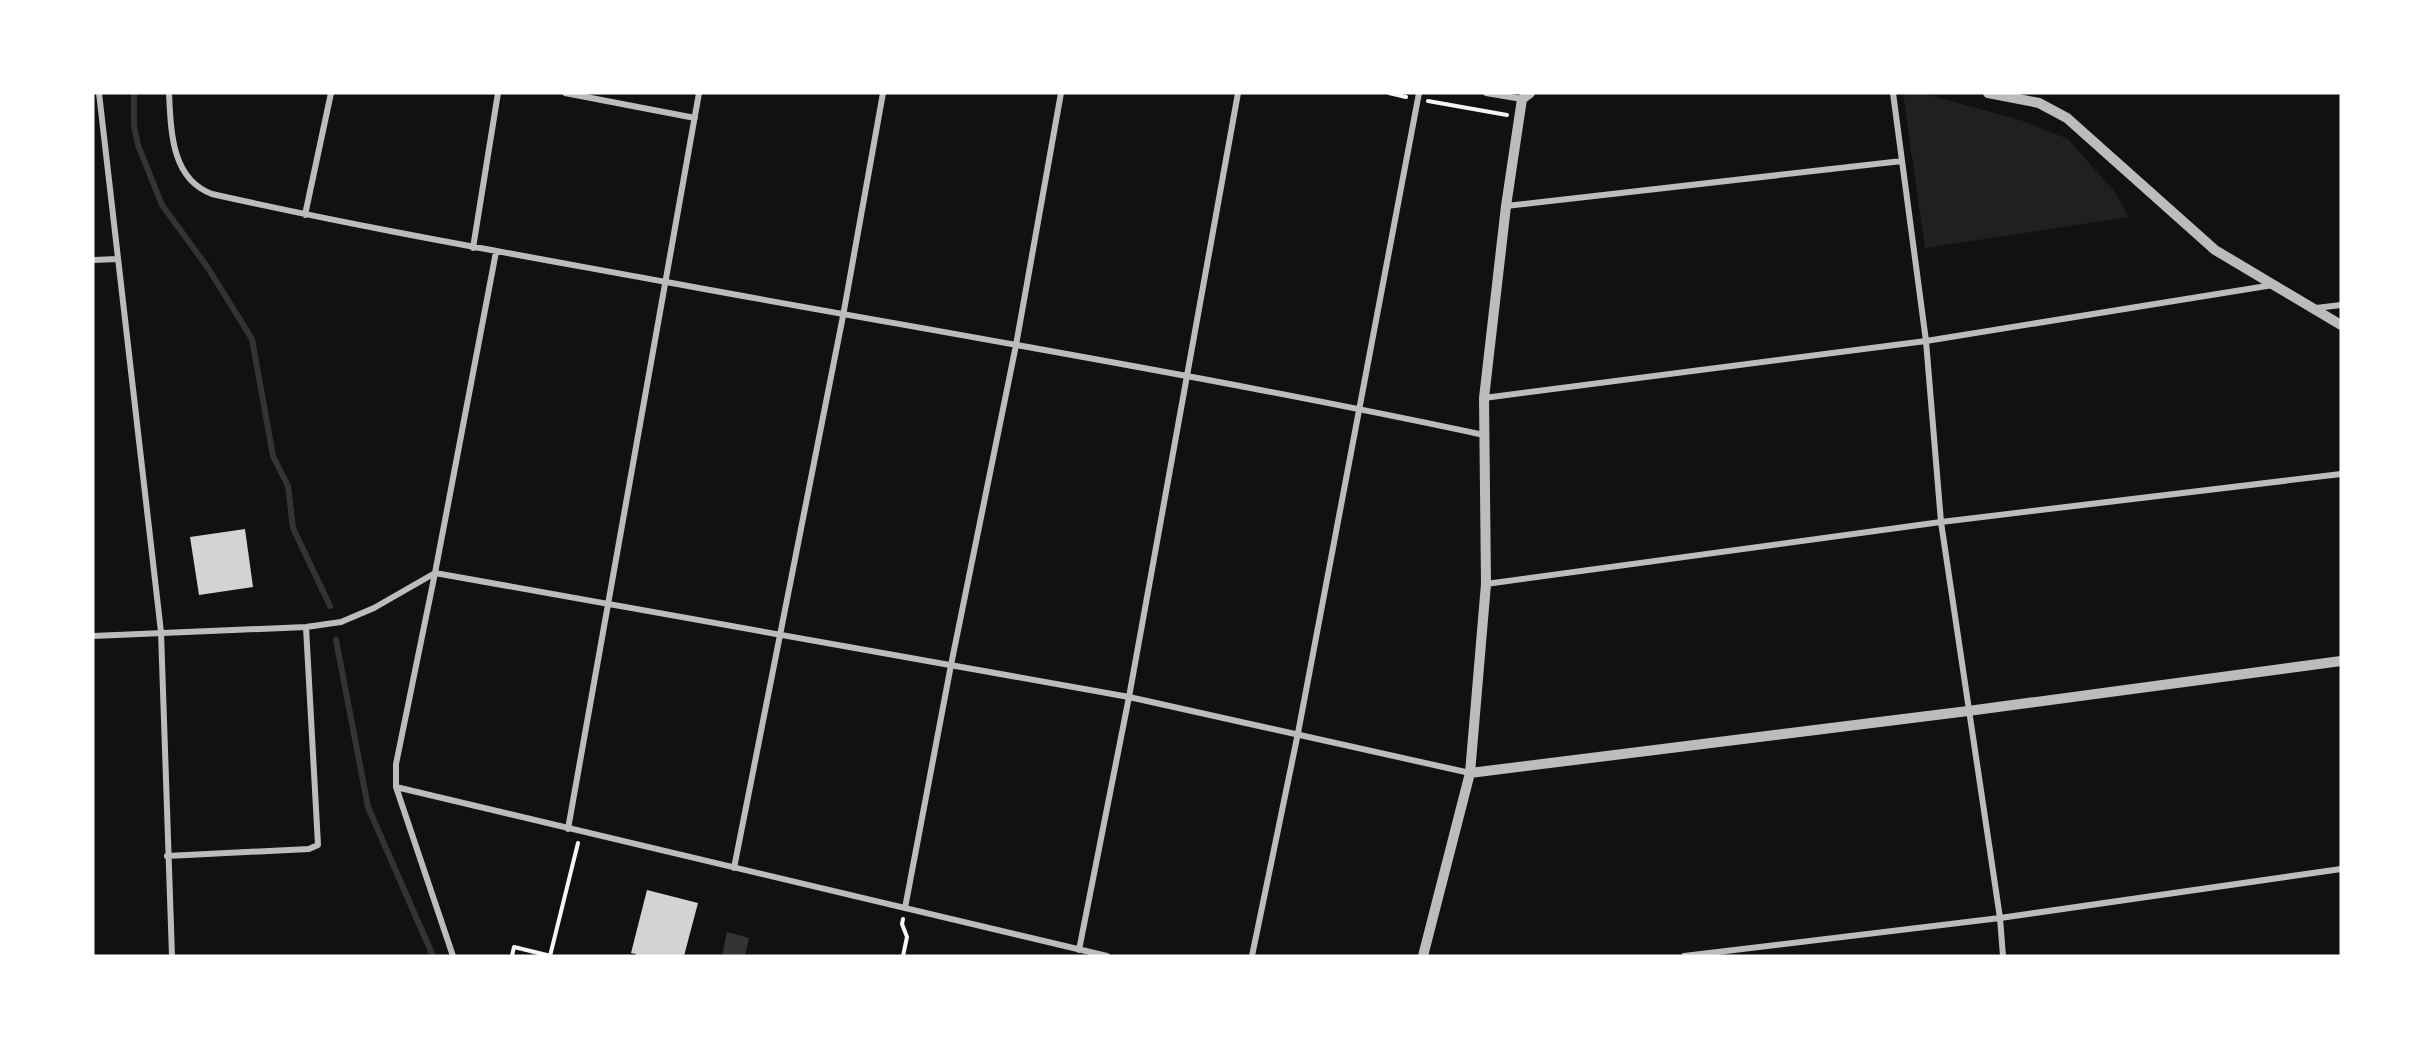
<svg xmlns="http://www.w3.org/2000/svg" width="2434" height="1049" font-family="Raleway,sans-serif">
<rect width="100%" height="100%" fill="#111"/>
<path fill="#202020" d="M1903,93H1921L2020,120L2068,139L2114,191L2129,217L1925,248Z"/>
<path fill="#333" d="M727,932L749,938L745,956H722Z"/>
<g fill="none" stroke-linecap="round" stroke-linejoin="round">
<path stroke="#333" stroke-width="6" d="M134,93V126L138,145L162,205L208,268L252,339L273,456L288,486L293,528L330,606
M336,640L368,807L433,956"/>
</g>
<path fill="#d3d3d3" d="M245,529L253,587L199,595L190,537Z
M647,890L698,903L684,956H636V954L631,953Z"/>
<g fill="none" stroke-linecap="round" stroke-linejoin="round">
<path stroke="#f5f5f5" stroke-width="4" d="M1389,93L1406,97
M1428,101L1507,115
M512,956L514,947L551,956
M550,956L578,843
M903,956L907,937L902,924L903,919"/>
<path stroke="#bcbcbc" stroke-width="6" d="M99,93L161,632L172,956
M169,93C171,131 171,179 212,194C363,228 514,254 666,282C938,332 1212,377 1484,435
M565,93L695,118
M1486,93L1522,99
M1893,93L1926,341L1941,522L2000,918L2003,956
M1506,206L1902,161
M305,215L331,93
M473,248L498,93
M93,260L118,259
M2316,308L2341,305
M1484,398L1926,341L2273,285
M1486,584L1941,522L2341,474
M93,636L306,627L341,622L374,608L435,573L1129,697L1470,773
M396,787L1107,956
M568,829L699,93
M167,856L309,849L318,845L306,627
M734,868L843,316L883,93
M905,908L951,665L1016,345L1061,93
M1079,950L1129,697L1238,93
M453,956L396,787V764L435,573L496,252
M1252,956L1298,733L1419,93
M1684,956L2000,918L2341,869"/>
<path stroke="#bcbcbc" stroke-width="10" d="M1988,93L2039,103L2067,118L2215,250L2341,325
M1470,773L1968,711L2341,661
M1423,956L1470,773L1486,584L1484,398L1506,206L1522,99L1530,93"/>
</g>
<rect width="2434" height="1049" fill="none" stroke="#ffffff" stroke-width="189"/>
</svg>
